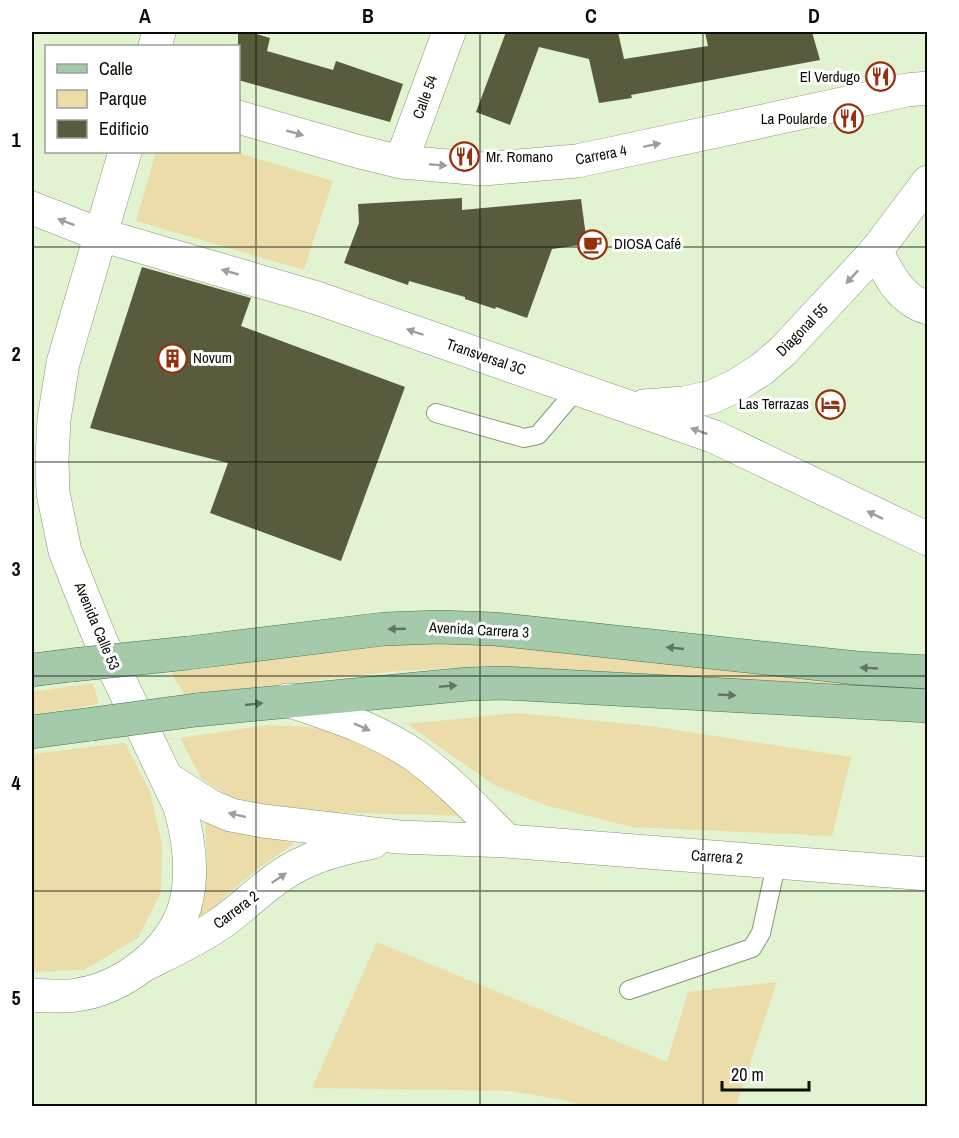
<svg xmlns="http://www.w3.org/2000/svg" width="959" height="1138" font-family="'Archivo Narrow',sans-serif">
<rect width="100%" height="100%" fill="#e2f3d2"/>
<path fill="#ecdca9" d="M156,152H235L333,181L304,270L136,221Z
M422,642L486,645L874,687L580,672L486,666L398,671L185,695L171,673L371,646Z
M93,683L99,704L32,715V692Z
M518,713L650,726L851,757L832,836L632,827L548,806L494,785L407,724Z
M267,725L325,728L373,743L469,816L279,811L232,799L201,778L180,738Z
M125,743L150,791L162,844L161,892L138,938L84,970L32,972V754Z
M205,818L295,844C256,867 224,896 193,928L199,911L207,864Z
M377,942L667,1062L688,992L777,982L736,1106H585L562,1100L512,1091L312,1088Z"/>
<path fill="#595c3c" d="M238,32H250L270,38L267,51L333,70L336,61L403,84L390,122L238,80Z
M506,32H618L624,59L708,46L705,32H812L820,60L631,95L632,98L599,103L589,59L539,47L510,125L476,112Z
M462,198V210L581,199L587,244L552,249L527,318L496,307L495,309L465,299V297L409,281L408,285L344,263L359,223L358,204Z
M142,267L251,298L241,326L405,387L341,561L210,513L228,463L90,428Z"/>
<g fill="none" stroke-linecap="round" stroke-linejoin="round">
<defs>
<path id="service" d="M436,413L524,438L538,435L578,388
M629,990L752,948L761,933L777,861"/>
<path id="minor" d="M238,117L360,152L401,162L483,169L577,161L907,90L928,88
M401,162L449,32
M876,251C889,275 900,300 928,308
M287,700C332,715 378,729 417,757C450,781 478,812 507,841
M168,779L210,806L231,815L263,821L399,837L507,841L928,874
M144,965C170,952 197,940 221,923C248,904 272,877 303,863C325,852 349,847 373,842"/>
<path id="tertiary" d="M32,208L101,235L317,298L715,437L928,539
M644,406L684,403L712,397L737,385L762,369L783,351L876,251L928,182"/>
<path id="secondary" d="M155,46L159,32
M32,995C47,996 62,997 77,995C123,988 171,952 185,906C194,873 189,839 180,807L101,641L86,604L65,551L53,493L52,460L54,419L63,363L125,152"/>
<path id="primary" d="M188,653L384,629L439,627L495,629L857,668L928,672
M32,670L72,665
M196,710L468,684L503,683L928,706
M32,732L92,724"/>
</defs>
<use href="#service" stroke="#869677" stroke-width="20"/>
<use href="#minor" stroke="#869677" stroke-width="34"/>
<use href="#tertiary" stroke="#869677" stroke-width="34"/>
<use href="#secondary" stroke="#869677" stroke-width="34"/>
<use href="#primary" stroke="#47714c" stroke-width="34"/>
<use href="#service" stroke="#fff" stroke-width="18"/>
<use href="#minor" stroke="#fff" stroke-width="33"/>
<use href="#tertiary" stroke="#fff" stroke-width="33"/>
<use href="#secondary" stroke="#fff" stroke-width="33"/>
<use href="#primary" stroke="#a4caab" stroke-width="33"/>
<defs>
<path id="primary-bridge" d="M72,665L188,653
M92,724L196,710"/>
</defs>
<use href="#primary-bridge" stroke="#47714c" stroke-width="34" stroke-linecap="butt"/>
<use href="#primary-bridge" stroke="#a4caab" stroke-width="33"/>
</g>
<defs><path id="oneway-solid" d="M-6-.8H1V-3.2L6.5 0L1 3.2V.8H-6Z" transform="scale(1.5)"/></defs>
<g fill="#9d9f9b">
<use href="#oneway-solid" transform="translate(295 133) rotate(16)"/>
<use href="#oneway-solid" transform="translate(652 145) rotate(-12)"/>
<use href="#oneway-solid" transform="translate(438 165) rotate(5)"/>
<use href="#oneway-solid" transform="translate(66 222) rotate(-159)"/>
<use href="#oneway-solid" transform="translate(230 272) rotate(-164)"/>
<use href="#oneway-solid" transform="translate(852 277) rotate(133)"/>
<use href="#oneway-solid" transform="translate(415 332) rotate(-161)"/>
<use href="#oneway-solid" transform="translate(699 431) rotate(-160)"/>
<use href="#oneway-solid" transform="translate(875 515) rotate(-154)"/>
<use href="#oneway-solid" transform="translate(362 727) rotate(24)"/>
<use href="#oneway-solid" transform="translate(237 815) rotate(-167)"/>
<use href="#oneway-solid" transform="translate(279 878) rotate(-34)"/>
</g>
<g fill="#5f7660">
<use href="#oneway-solid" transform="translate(397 629) rotate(178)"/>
<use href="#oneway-solid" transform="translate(675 648) rotate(-174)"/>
<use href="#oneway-solid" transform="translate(869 668) rotate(-177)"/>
<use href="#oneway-solid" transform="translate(448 686) rotate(-5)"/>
<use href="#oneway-solid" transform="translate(727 695) rotate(3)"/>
<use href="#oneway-solid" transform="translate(254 704) rotate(-6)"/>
</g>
<path fill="none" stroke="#0a0f05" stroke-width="1.5" stroke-opacity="0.55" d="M256,32V1106M480,32V1106M703,32V1106M32,247H928M32,462H928M32,676H928M32,891H928"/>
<defs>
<symbol id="restaurant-ring" viewBox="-11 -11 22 22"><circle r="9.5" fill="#fff" stroke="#97310c" stroke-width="1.5"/><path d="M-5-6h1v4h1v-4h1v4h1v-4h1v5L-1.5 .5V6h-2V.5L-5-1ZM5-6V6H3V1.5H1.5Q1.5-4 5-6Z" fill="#97310c"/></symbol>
<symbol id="cafe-ring" viewBox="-11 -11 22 22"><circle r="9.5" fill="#fff" stroke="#97310c" stroke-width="1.5"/><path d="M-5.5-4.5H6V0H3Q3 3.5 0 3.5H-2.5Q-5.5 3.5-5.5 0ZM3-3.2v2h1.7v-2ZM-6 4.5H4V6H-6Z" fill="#97310c"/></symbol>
<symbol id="building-ring" viewBox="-11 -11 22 22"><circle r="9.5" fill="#fff" stroke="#97310c" stroke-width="1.5"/><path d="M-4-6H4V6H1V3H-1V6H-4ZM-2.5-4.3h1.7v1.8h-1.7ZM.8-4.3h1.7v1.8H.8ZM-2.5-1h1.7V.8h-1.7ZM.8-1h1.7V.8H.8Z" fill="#97310c"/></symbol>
<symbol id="hotel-ring" viewBox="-11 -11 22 22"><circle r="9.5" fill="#fff" stroke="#97310c" stroke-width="1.5"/><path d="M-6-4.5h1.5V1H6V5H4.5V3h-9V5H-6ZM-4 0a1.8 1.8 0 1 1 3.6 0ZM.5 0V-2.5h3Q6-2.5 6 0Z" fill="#97310c"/></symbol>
</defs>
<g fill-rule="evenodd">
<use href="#restaurant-ring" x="864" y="60" width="33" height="33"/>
<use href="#restaurant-ring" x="832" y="102" width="33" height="33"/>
<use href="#restaurant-ring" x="448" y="140" width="33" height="33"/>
<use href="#cafe-ring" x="576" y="228" width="33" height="33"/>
<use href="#building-ring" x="156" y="342" width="33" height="33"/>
<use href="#hotel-ring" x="814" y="388" width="33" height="33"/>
</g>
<g text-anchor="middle" stroke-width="6" stroke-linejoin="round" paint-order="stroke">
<g font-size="15" fill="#0a0f05" stroke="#fff" text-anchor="end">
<text x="860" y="82">El Verdugo</text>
<text x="827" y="124">La Poularde</text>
<text x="486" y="162" text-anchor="start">Mr. Romano</text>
<text x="614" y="249" text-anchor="start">DIOSA Café</text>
<text x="193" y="363" text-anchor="start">Novum</text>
<text x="809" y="409">Las Terrazas</text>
</g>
<g font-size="15" fill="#0a0f05" stroke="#fff">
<text transform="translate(425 97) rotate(-70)" y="5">Calle 54</text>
<text transform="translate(601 155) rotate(-11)" y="5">Carrera 4</text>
<text transform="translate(802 330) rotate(-46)" y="5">Diagonal 55</text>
<text transform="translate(486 357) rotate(19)" y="5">Transversal 3C</text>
<text transform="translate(97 626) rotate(67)" y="5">Avenida Calle 53</text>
<text transform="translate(479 630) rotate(3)" y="5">Avenida Carrera 3</text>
<text transform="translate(717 857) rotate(4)" y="5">Carrera 2</text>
<text transform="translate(236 910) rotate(-37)" y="5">Carrera 2</text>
</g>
</g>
<rect width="959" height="1138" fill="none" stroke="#ffffff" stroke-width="66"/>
<rect x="45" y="45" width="195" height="108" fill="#ffffff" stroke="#9d9f9b" stroke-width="1.5"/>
<rect x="57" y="64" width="30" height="9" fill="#a4caab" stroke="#9d9f9b" stroke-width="1.5"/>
<text x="99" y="75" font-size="18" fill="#0a0f05">Calle</text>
<rect x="57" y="90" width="30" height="18" fill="#ecdca9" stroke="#9d9f9b" stroke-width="1.5"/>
<text x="99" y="105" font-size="18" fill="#0a0f05">Parque</text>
<rect x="57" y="120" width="30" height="18" fill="#595c3c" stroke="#9d9f9b" stroke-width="1.5"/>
<text x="99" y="135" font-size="18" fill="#0a0f05">Edificio</text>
<path d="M722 1081v9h87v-9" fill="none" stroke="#0a0f05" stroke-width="3"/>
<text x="731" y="1081" font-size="18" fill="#0a0f05" stroke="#ffffff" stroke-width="4.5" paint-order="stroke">20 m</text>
<rect x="33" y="33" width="893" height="1072" fill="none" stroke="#0a0f05" stroke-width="2"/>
<g font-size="20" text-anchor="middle" font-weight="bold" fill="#0a0f05">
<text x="145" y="23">A</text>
<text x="368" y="23">B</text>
<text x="591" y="23">C</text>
<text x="814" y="23">D</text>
<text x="16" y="147">1</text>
<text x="16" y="361">2</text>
<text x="16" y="576">3</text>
<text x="16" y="790">4</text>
<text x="16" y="1005">5</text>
</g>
</svg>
